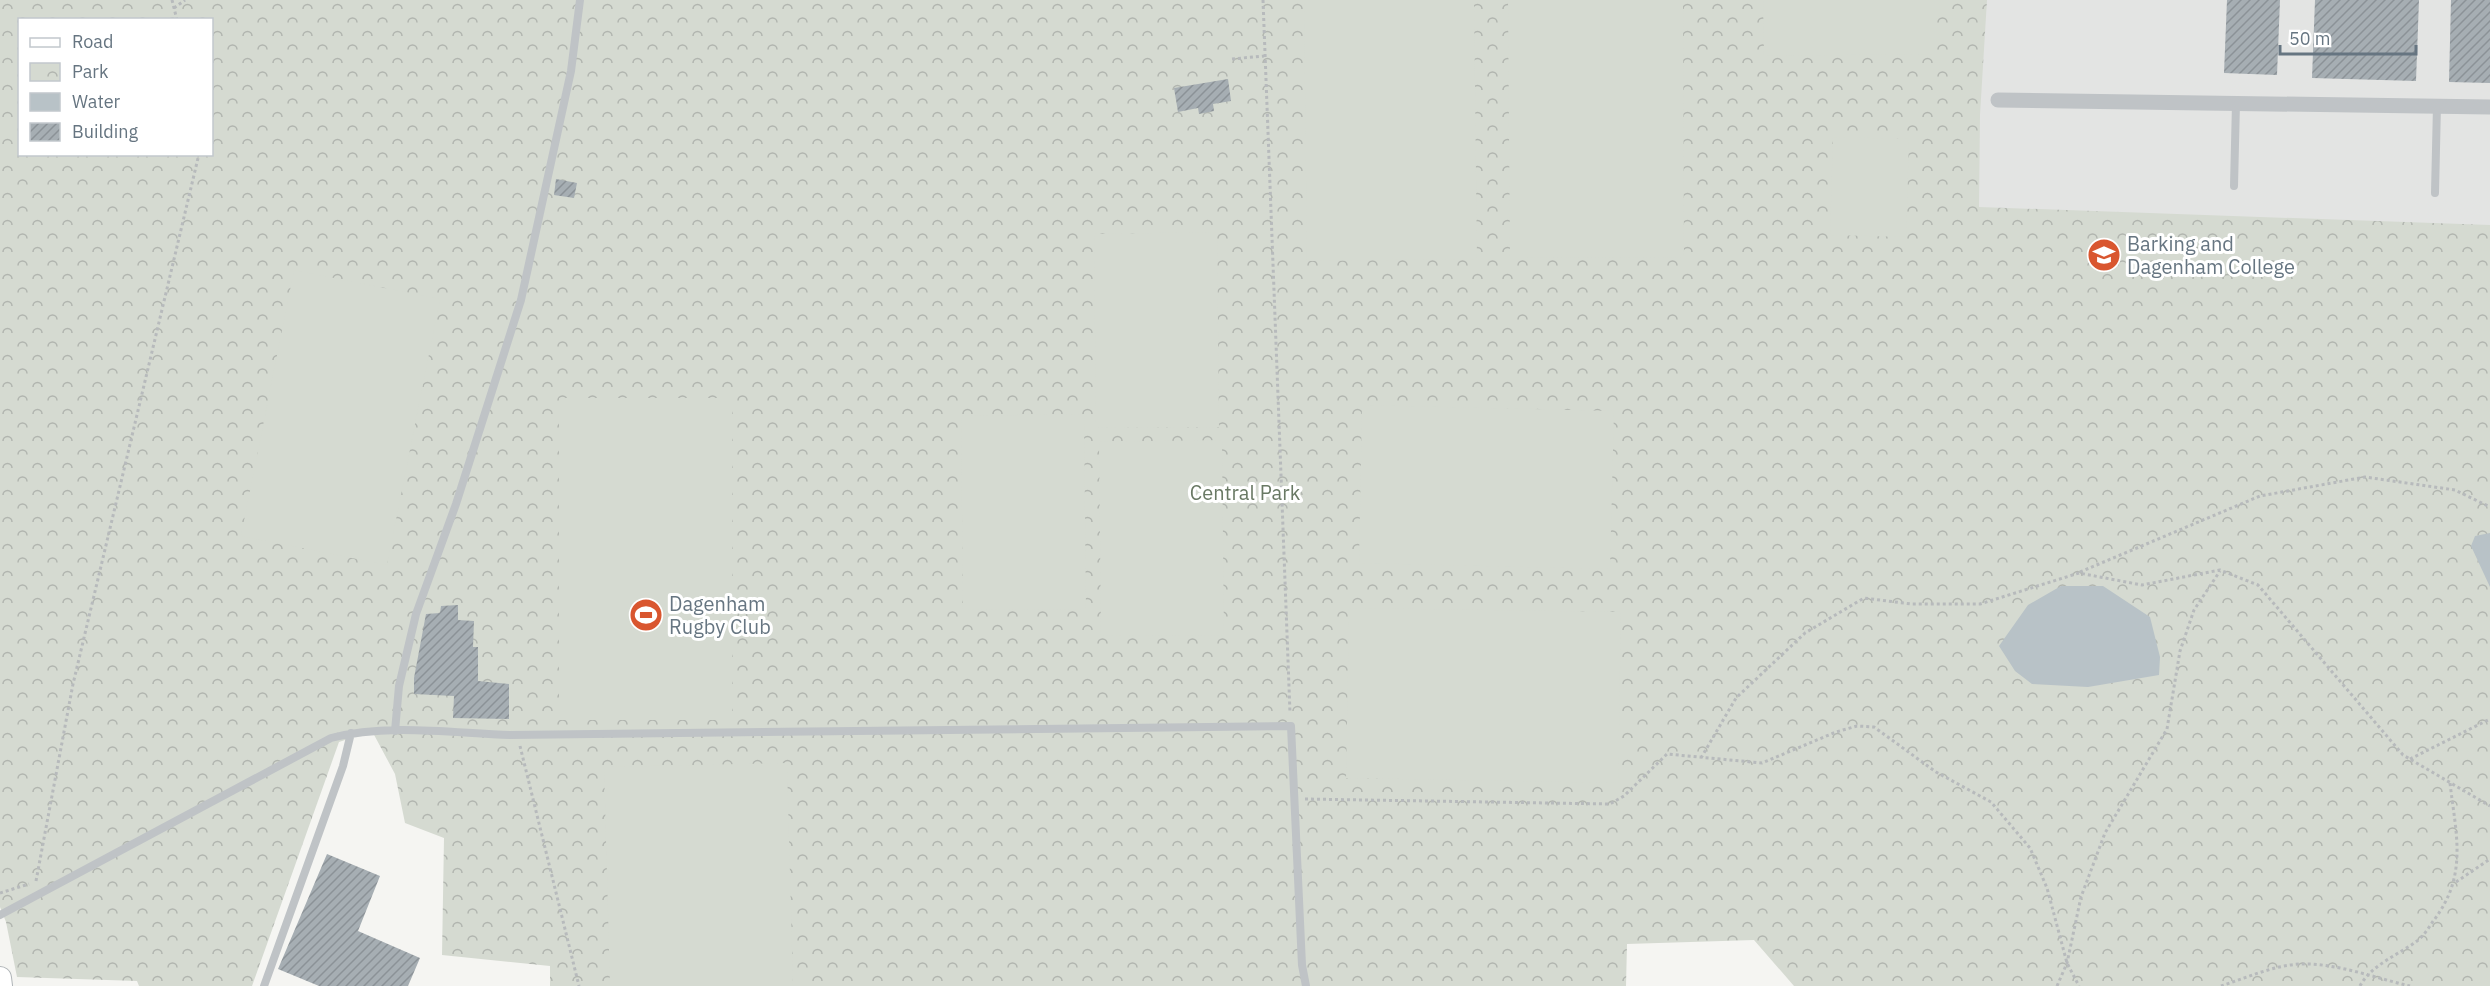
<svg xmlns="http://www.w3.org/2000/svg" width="2490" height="986" font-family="'IBM Plex Sans',sans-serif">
<defs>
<pattern id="park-crowns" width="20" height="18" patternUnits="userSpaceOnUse" patternTransform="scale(1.5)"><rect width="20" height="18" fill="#d5dad1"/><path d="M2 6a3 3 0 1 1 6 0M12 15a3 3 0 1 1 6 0" fill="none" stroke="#b1b5af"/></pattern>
<pattern id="building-hatch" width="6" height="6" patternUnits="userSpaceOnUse" patternTransform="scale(1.5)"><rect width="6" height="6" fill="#a6aeb3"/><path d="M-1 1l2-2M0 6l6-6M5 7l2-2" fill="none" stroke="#8b9297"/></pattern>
</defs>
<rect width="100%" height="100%" fill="#f5f5f2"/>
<path fill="#e3e4e3" d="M1709,0H2490V375L1725,365Z"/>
<path fill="url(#park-crowns)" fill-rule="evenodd" d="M0,0H1987L1980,115L1979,207L2490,225V986H1794L1754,940L1627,944L1626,986H550V966L442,955L444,838L405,823L395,774L372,731L339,742L252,986H139L137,981L17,977L6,922L0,907ZM20,20H212V154H20Z"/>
<path fill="#d5dad1" d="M1304,0H1474L1477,259L1307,261Z
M1508,0H1683L1684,257L1510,258Z
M1763,0H1935V54L1764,56Z
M1833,137L1909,139L1906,237L1830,235Z
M1217,232L1219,427L1096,428L1094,234Z
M294,270L440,299L387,565L241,536Z
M559,398H732V720H559Z
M1362,405L1614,411L1610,569L1359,563Z
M1084,414L1086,609L963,610L961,416Z
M1222,440L1224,635L1101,636L1099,442Z
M1349,608L1621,612L1618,783L1346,778Z
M787,763L793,986H610L604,767Z"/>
<path fill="#b8c2c7" d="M2490,533V587L2471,546L2475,536Z
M2061,586H2103L2150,617L2160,657L2159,675L2088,687L2032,684L2015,671L1999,646L2028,605Z"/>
<path fill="url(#building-hatch)" d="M2227,0H2280L2277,75L2224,73Z
M2315,0H2419L2416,81L2312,78Z
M2451,0H2490V83L2449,82Z
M1228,79L1231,101L1213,104L1214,111L1199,114L1198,108L1178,112L1174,88Z
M556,179L577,183L574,198L554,195Z
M458,605V620L474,621L473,647H478V681L509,684V719L453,718L454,696L414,694V678L426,614L440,613L441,606Z
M327,854L380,876L358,931L420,958L408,986H319L278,969Z"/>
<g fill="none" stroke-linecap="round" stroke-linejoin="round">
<defs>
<path id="primary" d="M0,978L1,986"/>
</defs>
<use href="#primary" stroke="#b0b5b8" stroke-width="24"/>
<path stroke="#b7babc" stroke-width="3" stroke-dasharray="3 3" stroke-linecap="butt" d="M172,0L177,20
M1263,0L1290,713
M174,8L185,0
M1232,59L1264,56
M2080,572L2260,496L2365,477L2455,490L2490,507
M520,746L579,986
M1701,758L1736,698L1805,633L1864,598L1911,604H1980L2079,573L2142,585L2220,570L2258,585L2403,755L2490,806
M2410,759L2490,719
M1305,799L1610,804L1624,796L1667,754L1762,763L1836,732L1857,726L1874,727L1936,772L1991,802L2030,848L2047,888L2067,963L2079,986
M36,881L73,684L199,154
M2456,882L2490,859
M0,893L29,884
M2057,986L2067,963L2081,897L2105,833L2167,729L2180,651L2194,610L2220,571
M2221,986C2246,978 2274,965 2301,964C2337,963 2375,978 2410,986
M2360,986C2371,965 2398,955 2417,941C2424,936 2429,927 2434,920C2468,875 2456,835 2450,783"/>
<path stroke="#bfc3c6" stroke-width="8" d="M2234,186L2236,103
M2435,193L2437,105
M395,731L399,686L416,614L456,504L521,300L571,71L580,0
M0,915L331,738C388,723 452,733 510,735L1291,726L1302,965L1306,986
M264,986L343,766L351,733"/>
<path stroke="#bfc3c6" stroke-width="15" d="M1998,100L2490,107"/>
<use href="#primary" stroke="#fff" stroke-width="22"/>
</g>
<defs>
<symbol id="university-disc" viewBox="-11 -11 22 22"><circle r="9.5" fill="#d9562f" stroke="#fff"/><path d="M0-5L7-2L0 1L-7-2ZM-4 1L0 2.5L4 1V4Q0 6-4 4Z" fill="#fff"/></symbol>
<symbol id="stadium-disc" viewBox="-11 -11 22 22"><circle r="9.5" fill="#d9562f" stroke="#fff"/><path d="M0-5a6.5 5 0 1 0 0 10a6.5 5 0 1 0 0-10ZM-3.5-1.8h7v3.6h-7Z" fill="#fff"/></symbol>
</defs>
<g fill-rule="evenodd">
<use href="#university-disc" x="2085" y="236" width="38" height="38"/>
<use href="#stadium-disc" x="627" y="596" width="38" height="38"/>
</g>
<g text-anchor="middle" stroke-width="6" stroke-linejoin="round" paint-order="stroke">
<g font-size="20" fill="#667581" stroke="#fff" text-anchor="start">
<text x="2127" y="251">Barking and<tspan x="2127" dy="23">Dagenham College</tspan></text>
<text x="669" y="611">Dagenham<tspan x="669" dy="23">Rugby Club</tspan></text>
</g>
<g font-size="20" fill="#697964" stroke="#fff">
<text x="1245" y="500">Central Park</text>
</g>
</g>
<rect x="18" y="18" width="195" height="138" fill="#ffffff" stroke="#c2c8cd" stroke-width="1.5"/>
<rect x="30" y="38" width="30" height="9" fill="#ffffff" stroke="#c2c8cd" stroke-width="1.5"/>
<text x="72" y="48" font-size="18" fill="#667581">Road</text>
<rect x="30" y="63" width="30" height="18" fill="url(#park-crowns)" stroke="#c2c8cd" stroke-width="1.5"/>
<text x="72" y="78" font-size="18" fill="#667581">Park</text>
<rect x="30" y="93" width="30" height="18" fill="#b8c2c7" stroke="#c2c8cd" stroke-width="1.5"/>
<text x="72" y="108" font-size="18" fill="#667581">Water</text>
<rect x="30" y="123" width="30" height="18" fill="url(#building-hatch)" stroke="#c2c8cd" stroke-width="1.5"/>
<text x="72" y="138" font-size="18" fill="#667581">Building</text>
<path d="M2280 45v9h136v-9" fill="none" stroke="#667581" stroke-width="3"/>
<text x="2289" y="45" font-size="18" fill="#667581" stroke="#ffffff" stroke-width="4.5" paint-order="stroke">50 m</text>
</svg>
